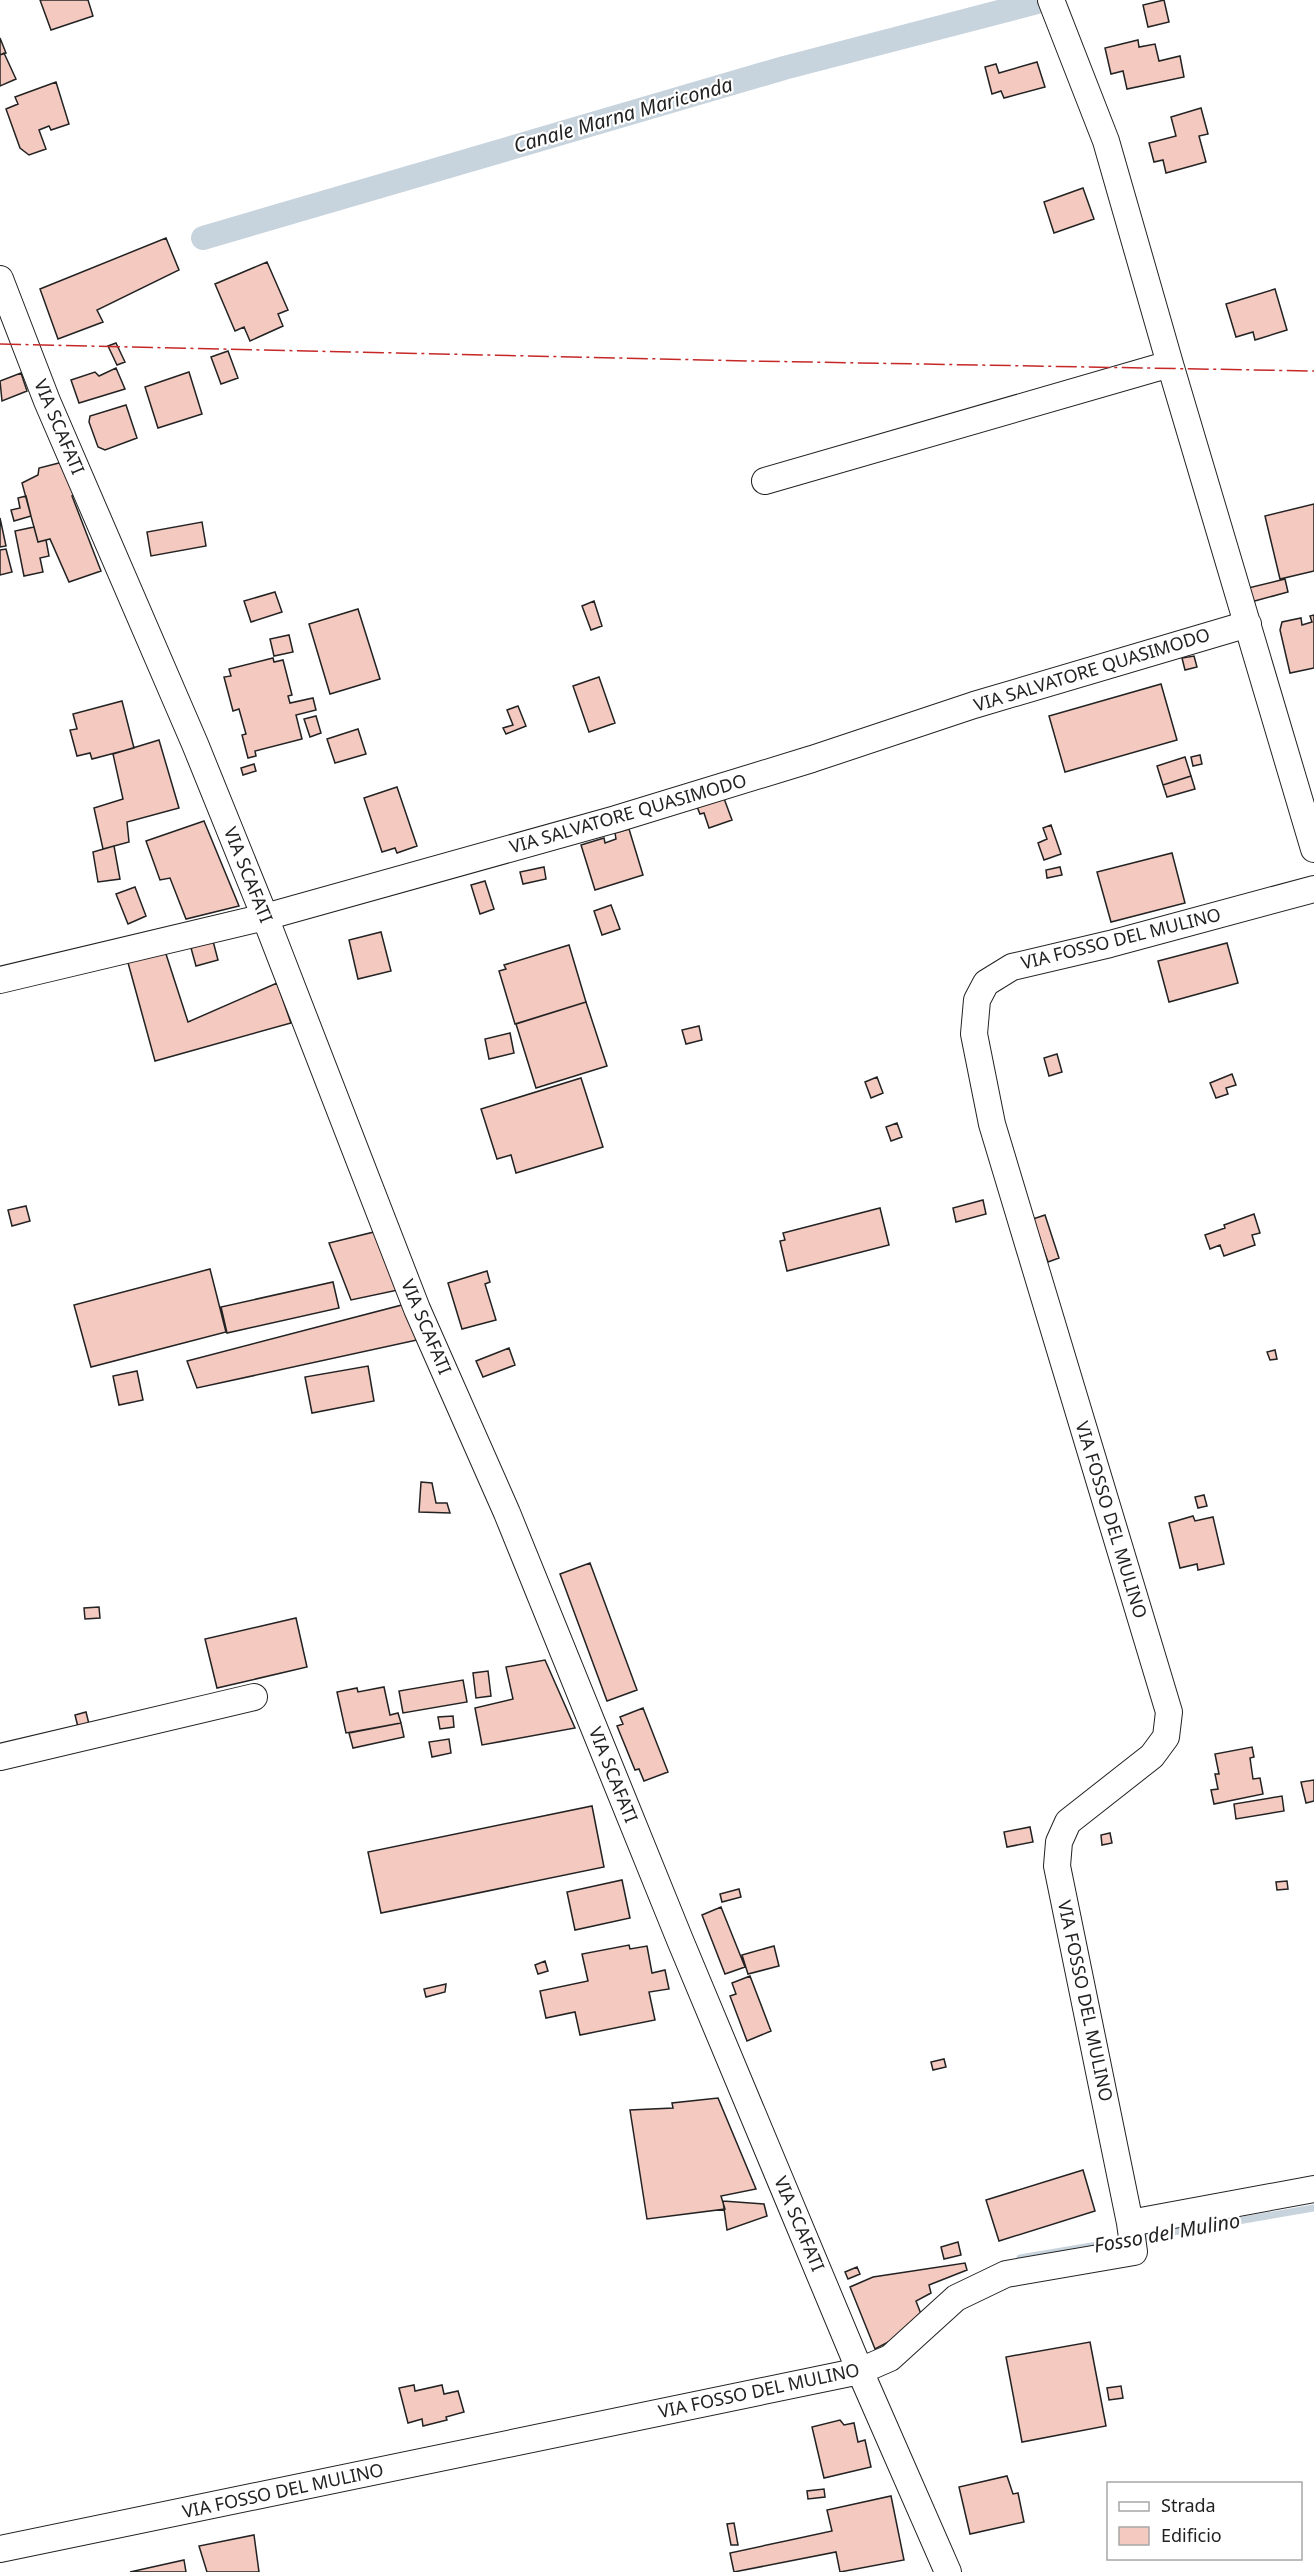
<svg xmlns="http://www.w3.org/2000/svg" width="1314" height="2572" font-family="'Noto Sans',sans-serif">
<rect width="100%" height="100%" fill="#fff"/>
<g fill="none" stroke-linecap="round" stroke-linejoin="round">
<path stroke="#c7d3dd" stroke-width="7" d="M1138,2238L1314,2208
M1020,2258L1127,2240"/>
<path stroke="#c7d3dd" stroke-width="24" d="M203,238L784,68L1045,0"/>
</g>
<path fill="#f3c9c0" stroke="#222" stroke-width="1.5" d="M40,0H88L93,16L51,30Z
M1164,0L1169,22L1148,27L1143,5Z
M0,38L6,53L0,55Z
M1138,40L1139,47L1155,44L1159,61L1180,56L1184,77L1127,89L1123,71L1111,74L1105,48Z
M4,53L16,79L0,86V55Z
M1037,62L1045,87L1004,98L1001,91L992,94L985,67L996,64L999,73Z
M56,82L69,124L51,130L49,126L39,130L46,149L29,155L20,148L6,109L18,104L15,97Z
M1201,108L1208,134L1199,136L1206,162L1166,173L1163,160L1154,162L1149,143L1176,136L1171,117Z
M1083,188L1094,219L1054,233L1044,202Z
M166,238L179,270L97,310L103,322L58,339L40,289Z
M267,262L288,310L278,314L283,326L250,341L244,327L235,331L215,284Z
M1275,289L1287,330L1255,340L1253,332L1236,337L1226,304Z
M116,343L125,362L117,365L108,346Z
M228,351L238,378L221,384L211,357Z
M116,368L125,389L79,403L71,380L95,372L99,376Z
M189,372L202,414L158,428L145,387Z
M21,373L27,391L2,401L0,381Z
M126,405L137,438L105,450L98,447L89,422L90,416Z
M63,462L77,494L72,496L101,571L69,582L50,539L38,542L22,483L38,475L39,468Z
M26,496L31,516L14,521L11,510L20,508L18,498Z
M1314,504V571L1280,579L1265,516Z
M0,518L6,546L0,547Z
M202,522L206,546L151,556L147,532Z
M34,527L38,542L46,540L49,556L40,558L43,572L24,576L15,531Z
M6,549L12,572L0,575V550Z
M1285,579L1288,592L1251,602L1248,588Z
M275,592L282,612L251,622L244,601Z
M594,601L602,626L591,630L582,606Z
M358,609L380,679L330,694L309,624Z
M1314,615V668L1290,673L1280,630L1282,622L1301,618L1302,625L1312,622L1310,616Z
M289,635L293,652L274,656L270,639Z
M1194,656L1197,667L1185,670L1182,658Z
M273,658L274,662L283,660L292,695L288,696L290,703L313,698L316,710L296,715L302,739L255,751L256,756L248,758L242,735L246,734L239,709L233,711L224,677L231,676L229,669Z
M599,677L615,723L589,732L573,686Z
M1161,684L1177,740L1065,772L1049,716Z
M122,701L134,748L92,759L90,753L77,756L70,730L77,729L73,714Z
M518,706L526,726L506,734L503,728L513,725L507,710Z
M316,716L321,733L310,737L304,719Z
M358,729L366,754L335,763L327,739Z
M159,740L179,808L127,822L129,842L103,849L94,808L123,799L113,754Z
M1200,755L1202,764L1193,766L1191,757Z
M1185,757L1191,776L1163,785L1157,766Z
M254,764L256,771L243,775L241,768Z
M1191,776L1195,789L1167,797L1163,785Z
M397,787L417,846L397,853L395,848L382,852L364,798Z
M722,793L732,820L709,828L704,813L700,814L695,802Z
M204,821L239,906L186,919L170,878L160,880L146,841Z
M1051,825L1061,854L1044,860L1038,843L1047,839L1043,828Z
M629,829L643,875L595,890L581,845L604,838L605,843L616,839L615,833Z
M114,846L120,879L98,882L93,852Z
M1172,853L1185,903L1111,922L1097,872Z
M544,867L546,879L523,884L520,872Z
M1060,867L1062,875L1047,878L1046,870Z
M485,881L494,909L480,914L471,885Z
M135,887L146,916L128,924L116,894Z
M611,905L620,929L602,935L594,911Z
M381,932L391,971L358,979L349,940Z
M213,941L218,960L196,966L191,948Z
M1227,943L1238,983L1169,1002L1158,961Z
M569,945L586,1002L515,1024L499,971L506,969L504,965Z
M165,951L188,1022L277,983L291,1023L155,1061L127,959Z
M586,1002L607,1066L536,1088L516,1024Z
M699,1026L702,1040L686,1044L682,1030Z
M510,1033L514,1053L489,1059L485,1039Z
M1057,1054L1062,1072L1049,1076L1044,1058Z
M1232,1074L1236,1085L1226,1088L1228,1094L1216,1098L1210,1083Z
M877,1077L883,1093L871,1098L865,1082Z
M581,1078L603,1147L516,1173L511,1155L497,1159L481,1109Z
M897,1123L902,1137L891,1141L886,1127Z
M983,1200L986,1214L956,1222L953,1208Z
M26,1206L30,1221L12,1226L8,1210Z
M880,1208L889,1245L787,1271L780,1241L785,1240L783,1233Z
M1254,1214L1260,1233L1252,1235L1255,1245L1224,1256L1220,1245L1210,1249L1205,1235L1225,1228L1224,1225Z
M1045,1215L1059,1258L1048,1262L1033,1219Z
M374,1232L398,1290L351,1300L329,1243Z
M210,1269L226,1332L91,1367L74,1305Z
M487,1271L490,1282L485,1284L496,1320L462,1329L448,1283Z
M333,1282L339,1308L227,1333L221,1307Z
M402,1305L417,1340L197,1388L187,1361Z
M509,1348L515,1365L483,1377L476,1361Z
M1275,1350L1277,1359L1270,1360L1267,1352Z
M368,1366L374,1401L312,1413L305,1377Z
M137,1371L143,1400L119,1405L113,1376Z
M421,1482L432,1483L436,1503H447L450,1513L419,1512Z
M1204,1495L1207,1506L1198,1508L1195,1497Z
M1193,1516L1195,1521L1213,1517L1224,1564L1198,1570L1197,1564L1180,1568L1169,1523Z
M590,1563L637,1690L607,1701L560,1574Z
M99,1607L100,1618L85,1619L84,1608Z
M296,1618L307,1667L217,1688L205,1639Z
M545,1660L575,1728L482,1745L475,1708L513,1699L506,1667Z
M488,1671L491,1696L476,1698L473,1673Z
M463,1680L467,1702L403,1713L399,1691Z
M384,1687L390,1715L398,1713L401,1723L346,1733L337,1692L357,1688L358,1692Z
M643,1708L668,1772L644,1781L639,1769L635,1770L617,1726L623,1724L620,1717Z
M86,1712L89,1724L78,1727L75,1715Z
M453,1716L454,1727L440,1729L438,1717Z
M401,1723L404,1737L353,1748L349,1733Z
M449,1739L451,1753L432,1757L429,1742Z
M1252,1747L1254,1757L1250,1758L1253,1779L1260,1778L1263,1794L1214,1804L1211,1790L1218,1789L1215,1774H1219L1215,1754Z
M1314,1780V1801L1306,1803L1301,1782Z
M1282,1796L1284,1811L1236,1819L1234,1804Z
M592,1806L604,1867L381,1913L368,1852Z
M1030,1827L1033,1842L1007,1847L1004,1832Z
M1110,1833L1112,1843L1102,1845L1101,1835Z
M622,1880L630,1918L575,1930L567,1892Z
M1287,1881L1288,1889L1277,1890L1276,1882Z
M739,1889L741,1897L722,1902L720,1894Z
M721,1907L745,1967L725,1974L702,1915Z
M629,1945L630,1949L647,1946L652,1973L665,1970L669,1989L649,1992L655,2020L580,2035L575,2012L546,2018L540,1991L588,1981L582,1954Z
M774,1946L779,1966L748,1974L742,1955Z
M545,1961L548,1971L538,1974L535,1965Z
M750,1976L771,2031L747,2041L730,1996L736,1994L732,1983Z
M446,1984L445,1992L426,1997L424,1989Z
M944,2059L946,2067L933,2070L931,2062Z
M718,2098L756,2189L721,2196L725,2209L647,2219L630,2110L673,2108L672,2103Z
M1083,2170L1095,2211L999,2241L986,2200Z
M723,2201L764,2204L767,2216L727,2230Z
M958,2242L961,2255L944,2259L941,2247Z
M965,2263L967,2270L929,2285L931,2293L916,2301L921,2314L896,2338L875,2349L850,2287L873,2277Z
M857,2267L860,2274L848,2279L845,2272Z
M1090,2342L1106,2426L1022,2442L1006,2357Z
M414,2385L415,2391L442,2385L444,2394L458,2391L464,2412L446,2417L447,2420L423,2426L422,2419L408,2423L399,2388Z
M1121,2386L1123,2398L1109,2400L1107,2388Z
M840,2420L844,2425L854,2423L858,2442L865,2440L871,2467L824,2478L812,2427Z
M1007,2476L1013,2494L1018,2493L1024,2522L970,2534L959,2487Z
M824,2489L825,2497L808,2499L807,2491Z
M891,2496L904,2560L840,2572L836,2552L734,2572L730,2553L832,2531L827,2510Z
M734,2523L738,2545H731L727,2524Z
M254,2535L259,2572H207L199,2546Z
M184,2560L186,2572H130Z"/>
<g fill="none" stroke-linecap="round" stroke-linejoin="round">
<defs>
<path id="minor" d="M1051,0L1106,141L1170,364L1314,849
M0,279L47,401L195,744L265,917L417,1309L507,1513L680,1940L860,2371L948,2572
M765,481L1170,364
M0,980L265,917L616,819L812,759L974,705L1248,624
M0,1757L254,1697
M1130,2223L1314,2189
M0,2549L860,2371L890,2358L956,2298L1006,2274L1134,2252L1130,2223L1057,1866L1059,1842L1068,1822L1152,1756L1166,1737L1169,1712L992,1124L974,1034L977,1000L986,983L1012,967L1110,944L1314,889"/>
</defs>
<use href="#minor" stroke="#222" stroke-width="28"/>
<use href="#minor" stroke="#fff" stroke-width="26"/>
<path stroke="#c62828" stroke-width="1.5" stroke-dasharray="21 4.5 3 4.5" stroke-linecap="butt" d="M0,344L750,361L1314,371"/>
</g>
<g text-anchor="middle" stroke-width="4.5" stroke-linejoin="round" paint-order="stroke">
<g font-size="18" fill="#222" stroke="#fff">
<text transform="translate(59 427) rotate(67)" y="6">VIA SCAFATI</text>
<text transform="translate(1092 670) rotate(-17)" y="6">VIA SALVATORE QUASIMODO</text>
<text transform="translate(628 814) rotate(-16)" y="6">VIA SALVATORE QUASIMODO</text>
<text transform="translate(248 875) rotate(68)" y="6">VIA SCAFATI</text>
<text transform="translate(1121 939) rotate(-14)" y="6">VIA FOSSO DEL MULINO</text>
<text transform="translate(426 1327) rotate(67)" y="6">VIA SCAFATI</text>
<text transform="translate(1111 1520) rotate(73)" y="6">VIA FOSSO DEL MULINO</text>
<text transform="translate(613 1775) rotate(68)" y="6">VIA SCAFATI</text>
<text transform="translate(1085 2001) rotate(78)" y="6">VIA FOSSO DEL MULINO</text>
<text transform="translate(799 2224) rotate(67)" y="6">VIA SCAFATI</text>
<text transform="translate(759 2391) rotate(-12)" y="6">VIA FOSSO DEL MULINO</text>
<text transform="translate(283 2491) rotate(-12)" y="6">VIA FOSSO DEL MULINO</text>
</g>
<g font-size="20" font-style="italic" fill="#222" stroke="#fff">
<text transform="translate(623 115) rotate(-16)" y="7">Canale Marna Mariconda</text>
<text transform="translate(1167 2233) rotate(-10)" y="7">Fosso del Mulino</text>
</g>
</g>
<rect x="1107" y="2482" width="195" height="78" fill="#ffffff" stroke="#a7a7a7" stroke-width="1.5"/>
<rect x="1119" y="2502" width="30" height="9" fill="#ffffff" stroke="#a7a7a7" stroke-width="1.5"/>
<text x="1161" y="2512" font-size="18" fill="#222222">Strada</text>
<rect x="1119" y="2527" width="30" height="18" fill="#f3c9c0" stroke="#a7a7a7" stroke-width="1.5"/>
<text x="1161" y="2542" font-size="18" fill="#222222">Edificio</text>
</svg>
